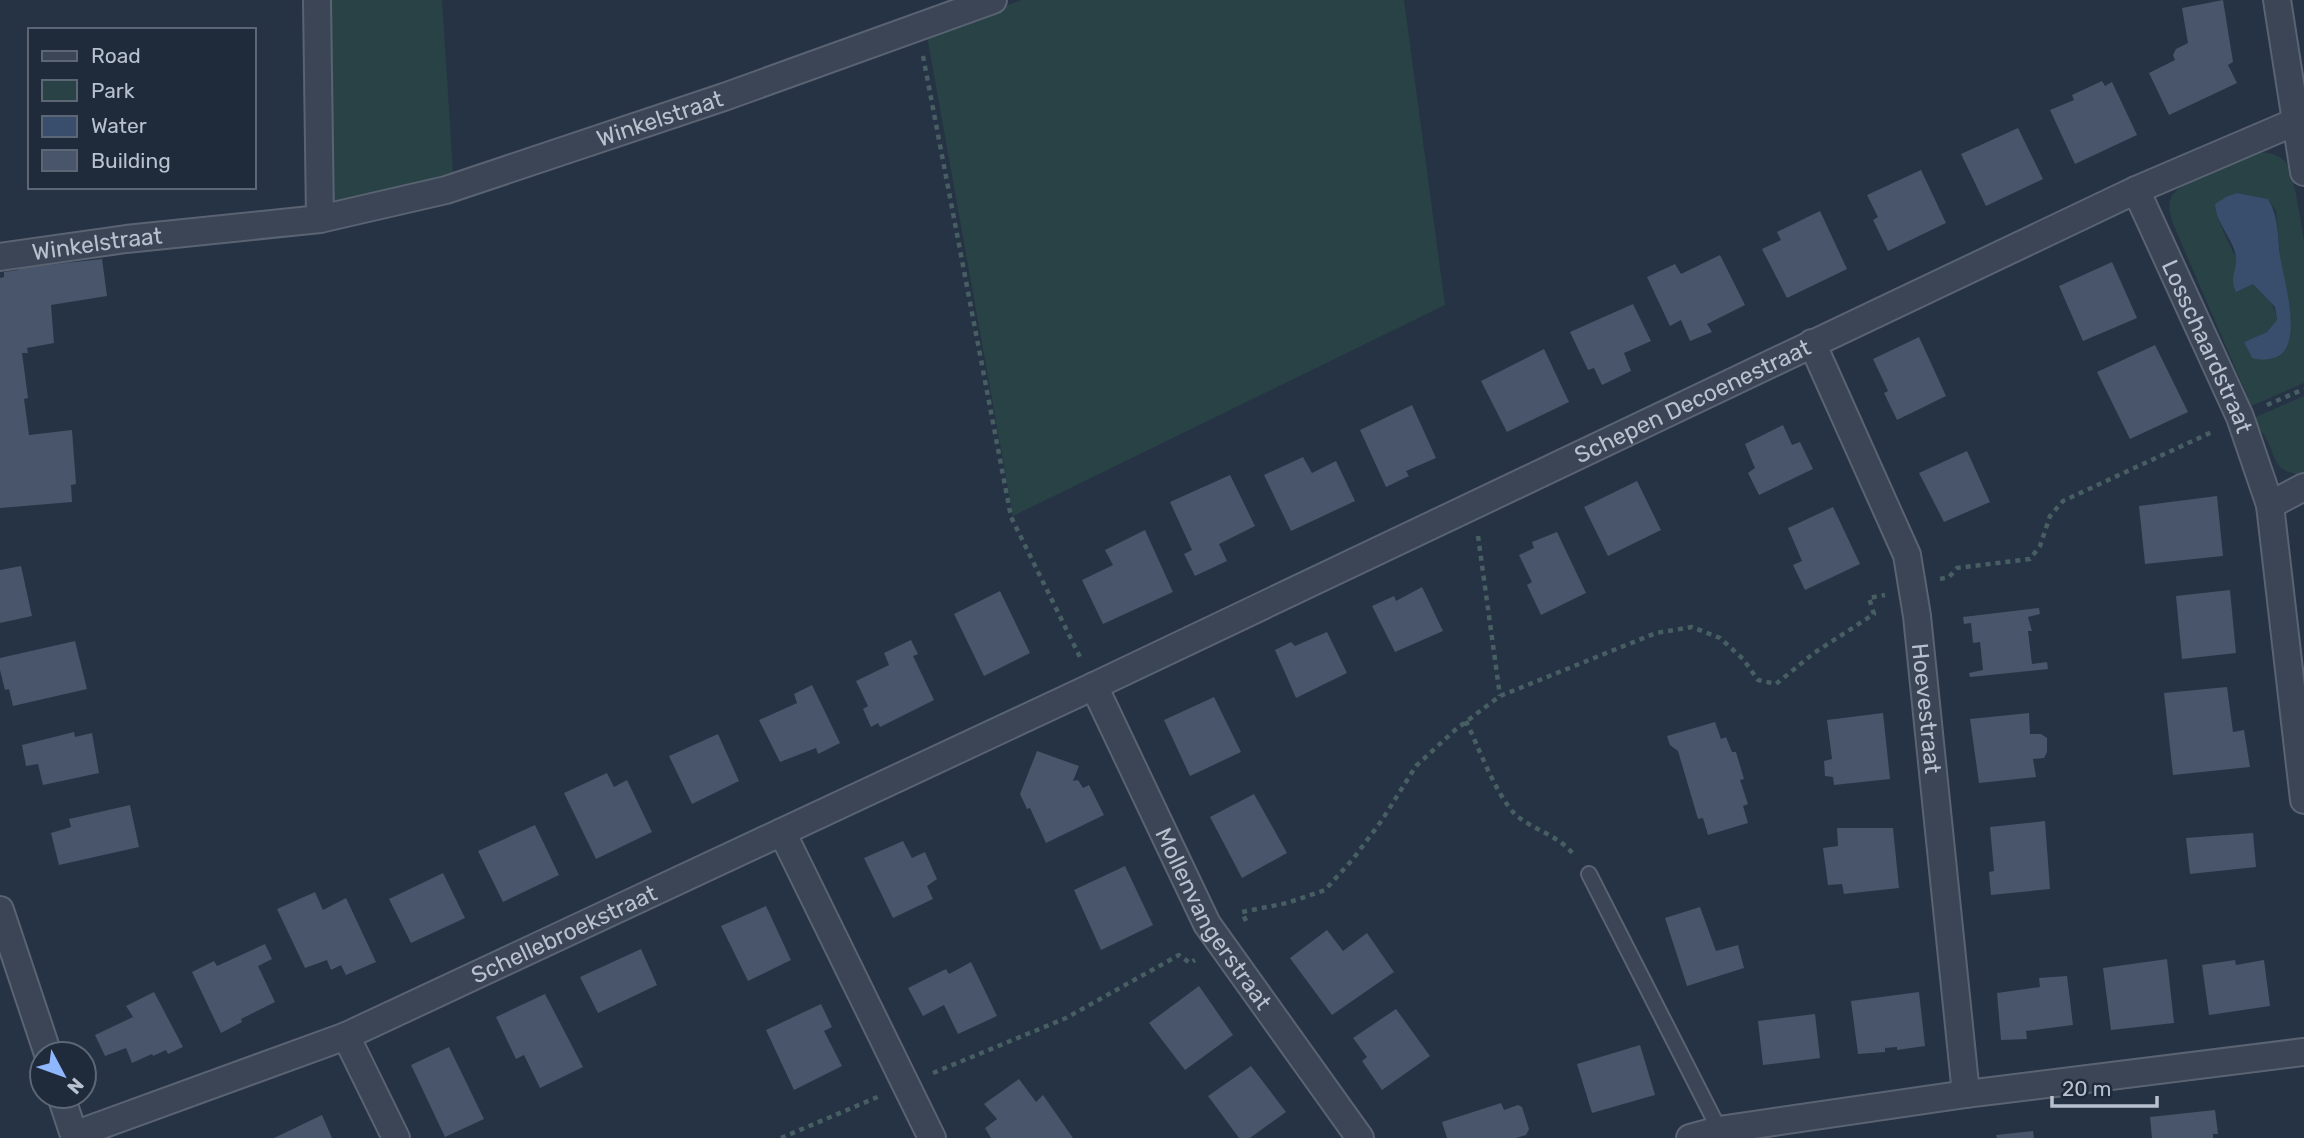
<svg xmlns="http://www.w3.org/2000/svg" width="2304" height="1138" font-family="Rubik,sans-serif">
<rect width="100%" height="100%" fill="#263345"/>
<path fill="#284246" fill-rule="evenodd" d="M329,0H442L453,172L375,197L338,204L333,198Z
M1021,0H1404L1445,305L1013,516L927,36Z
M2256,152C2268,152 2280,154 2287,164C2294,175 2302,227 2304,242V383L2249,407L2247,395L2173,224C2171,216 2167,206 2171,198C2178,181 2238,160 2256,152ZM2237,193L2268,199L2276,211L2280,253L2279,357L2244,342L2267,332L2277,320C2274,300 2265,298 2253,284C2241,270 2216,221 2215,204Z
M2304,396V475C2268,471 2279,456 2262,432C2258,427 2254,424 2251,419Z"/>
<path fill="#394e6d" d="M2237,193L2268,199C2280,218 2277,240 2281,262C2286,287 2304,351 2273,358C2265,360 2260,360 2252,358L2244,342L2267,332L2277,320L2275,307L2253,284L2236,292C2229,277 2237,272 2236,258C2235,241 2216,224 2215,204L2226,197Z"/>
<path fill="#48556a" d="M2223,0L2233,62L2228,65L2237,83L2169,115L2149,73L2175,60L2173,55L2176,49L2188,43L2182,8Z
M2102,81L2105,86L2112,82L2137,135L2075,164L2050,110L2074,100L2072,95Z
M2018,128L2043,179L1986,206L1961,154Z
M1921,170L1946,223L1888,251L1873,220L1878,217L1867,195Z
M1820,211L1847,269L1787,298L1762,249L1781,240L1777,232Z
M1720,255L1745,305L1707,324L1712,332L1690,341L1681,320L1670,326L1647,277L1675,264L1681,274Z
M102,259L107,296L51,305L54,343L27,348L28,353H22L28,398L24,399L29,435L72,430L76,484L71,485L72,502L0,508V278L4,277V272L18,270L20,268Z
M2112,262L2137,318L2083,341L2059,286Z
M1633,304L1651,341L1624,353L1631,371L1602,385L1594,368L1588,370L1570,332Z
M1919,337L1946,396L1897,420L1884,393L1888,391L1873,359Z
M2155,345L2188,412L2130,439L2097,372Z
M1544,349L1569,402L1507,432L1481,381Z
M1412,405L1436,458L1406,471L1409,476L1386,487L1360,430Z
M1783,425L1792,445L1800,442L1813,469L1759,495L1748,473L1755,468L1745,444Z
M1967,451L1990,502L1944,522L1919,473Z
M1303,457L1312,473L1336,461L1355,501L1291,531L1264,475Z
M1230,475L1255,526L1219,544L1227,561L1195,576L1184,554L1192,550L1170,502Z
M1637,481L1661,530L1608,556L1584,507Z
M2217,496L2223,556L2145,564L2139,506Z
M1833,507L1860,564L1805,590L1793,565L1802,561L1788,528Z
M1145,530L1173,592L1103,624L1082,580L1113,565L1105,550Z
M1557,532L1586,593L1541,615L1527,585L1532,582L1519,555L1534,548L1532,542Z
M21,566L32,616L0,623V570Z
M1422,587L1443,631L1395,652L1372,606L1394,596L1396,601Z
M2230,590L2236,653L2182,659L2176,596Z
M1000,591L1030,653L984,676L954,614Z
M2039,608L2040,614L2028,617L2032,631H2028L2032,664L2047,662L2048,669L1970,677L1969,673L1983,670L1980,642L1973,643L1971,623L1964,624L1963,617Z
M1327,632L1347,673L1296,698L1275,650L1291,642L1295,646Z
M911,640L918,654L913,656L934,700L880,727L878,723L871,727L863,709L868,706L856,681L889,665L884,653Z
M75,641L87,689L13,706L9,689L5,690L0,670V658Z
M812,685L840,743L818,754L816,748L780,762L759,720L797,703L794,694Z
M2227,687L2233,732L2244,730L2250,767L2173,775L2164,693Z
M1214,697L1241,752L1190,776L1164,720Z
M1883,713L1890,779L1834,785L1833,777L1825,776L1824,761L1832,759L1827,720Z
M2029,713L2030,734H2041L2047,738V752L2044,758L2033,759L2036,777L1979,783L1970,719Z
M1715,722L1721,739L1726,737L1732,752H1736L1744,779L1740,780L1748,804L1743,806L1748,823L1708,835L1703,818L1698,819L1678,751L1670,745L1667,736Z
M74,732L75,737L92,733L99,773L43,785L38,764L26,766L22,745Z
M718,734L739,781L692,804L669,756Z
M1037,751L1079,766L1073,781L1078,780L1083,788L1089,785L1104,815L1046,843L1030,808L1027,809L1020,794Z
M607,773L614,787L627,780L652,832L596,859L564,793Z
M1254,794L1287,853L1242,878L1210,817Z
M130,805L139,847L59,865L51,833L71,827L69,819Z
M2045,821L2050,889L1991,895L1989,872L1994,871L1990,827Z
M535,825L559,875L503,902L478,851Z
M1837,828H1893L1899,888L1844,894L1842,884L1828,885L1823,848L1838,846Z
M2253,833L2256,867L2190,874L2186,838Z
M903,841L912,858L925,852L937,879L927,886L933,899L893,918L864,858Z
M1125,866L1153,925L1101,950L1074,890Z
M443,873L465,918L411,943L389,899Z
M315,892L323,910L346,898L376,962L346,975L341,965L331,970L327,960L305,968L277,909Z
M766,906L791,960L748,981L721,926Z
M1700,907L1716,951L1738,945L1744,968L1687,986L1665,918Z
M1327,930L1343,951L1367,933L1394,972L1332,1015L1290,958Z
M265,944L272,959L258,966L275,1002L241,1019L242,1022L221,1033L192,972L214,961L217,966Z
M641,949L657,985L598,1013L580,977Z
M2167,959L2174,1023L2111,1030L2103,968Z
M2235,960L2236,965L2264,960L2270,1006L2209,1015L2202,965Z
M971,962L997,1016L958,1034L944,1005L923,1016L908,988L946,969L949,974Z
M2067,976L2073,1025L2026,1031L2027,1039L2001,1040L1997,993L2040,987L2039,978Z
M1199,986L1233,1035L1185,1070L1149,1023Z
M154,992L183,1047L168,1054L166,1050L153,1056L152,1054L132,1063L126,1048L105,1056L95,1035L133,1017L126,1006Z
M1919,992L1925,1046L1897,1050V1047L1885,1048V1052L1858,1054L1851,1001Z
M545,994L583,1067L540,1088L524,1055L516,1059L496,1017Z
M821,1004L832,1027L824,1031L842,1066L794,1090L766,1030Z
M1396,1009L1430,1056L1382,1090L1362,1061L1367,1057L1353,1038Z
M1815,1014L1820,1058L1763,1065L1758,1021Z
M1640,1045L1655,1095L1592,1113L1577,1064Z
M449,1047L484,1119L445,1137L411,1065Z
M1251,1066L1286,1112L1250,1138H1239L1208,1096Z
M1019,1079L1036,1102L1043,1095L1073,1138H991L985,1128L997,1119L984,1104Z
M1501,1103L1504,1110L1518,1105L1522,1107L1529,1129L1526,1135L1516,1138H1447L1442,1122Z
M2215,1110L2218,1134H2213V1138H2152L2150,1117Z
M322,1115L332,1138H274Z
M2033,1131L2034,1138H1997L1996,1135Z"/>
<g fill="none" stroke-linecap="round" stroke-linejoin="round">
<defs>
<path id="lane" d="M1589,874L1722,1135"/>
<g id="street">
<path d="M317,0L320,219"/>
<path d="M2277,0L2304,172"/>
<path id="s1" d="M2136,190L2240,417L2270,505L2304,800"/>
<path id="s2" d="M0,257L126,239L320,219L446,190L724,97L993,0"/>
<path id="s3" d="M1812,343L1907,555L1917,616L1966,1094"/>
<path d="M2270,505L2304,487"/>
<path id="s4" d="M1094,686L1207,924L1360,1138"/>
<path d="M782,832L932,1138"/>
<path d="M0,910L48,1054"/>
<path d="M346,1036L396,1138"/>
<path d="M61,1096L75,1138"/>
<path id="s5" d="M74,1135L346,1036L1094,686L2136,190L2295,122"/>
<path d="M1690,1138L1719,1130L1966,1094L2304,1052"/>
</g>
</defs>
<use href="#lane" stroke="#596372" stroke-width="18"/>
<use href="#street" stroke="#596372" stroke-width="30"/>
<path stroke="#475f62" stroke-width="4.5" stroke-dasharray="5 5" stroke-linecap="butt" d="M923,56L1011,517L1081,659
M2267,405L2304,389
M1478,536L1500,696
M1940,579L1949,577L1957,568L2030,559L2040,546L2050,516L2063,501L2212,432
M1466,721C1478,746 1496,795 1515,814C1532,830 1559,835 1574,855
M1246,921L1242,912L1287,903L1325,890L1353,859L1382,820L1416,766L1455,730L1500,696L1656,633L1692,627L1720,638L1743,659L1758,680L1776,684L1814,653L1874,614L1869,598L1885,595
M933,1073L1066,1018L1179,955L1190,963L1195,960
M781,1138L880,1096"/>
<use href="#lane" stroke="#3b4555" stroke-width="14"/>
<use href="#street" stroke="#3b4555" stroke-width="26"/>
</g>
<g text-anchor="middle" stroke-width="5" stroke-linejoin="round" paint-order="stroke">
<g font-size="23" fill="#b9c1ce" stroke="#1f2a3a">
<text dy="8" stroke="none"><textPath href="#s2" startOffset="677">Winkelstraat</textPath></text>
<text dy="8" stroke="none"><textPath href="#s2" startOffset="98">Winkelstraat</textPath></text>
<text dy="8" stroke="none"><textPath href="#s1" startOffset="172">Losschaardstraat</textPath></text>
<text dy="8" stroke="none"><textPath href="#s5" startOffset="1778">Schepen Decoenestraat</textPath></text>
<text dy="8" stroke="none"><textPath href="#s3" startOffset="387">Hoevestraat</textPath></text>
<text dy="8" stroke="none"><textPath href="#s4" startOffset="262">Mollenvangerstraat</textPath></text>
<text dy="8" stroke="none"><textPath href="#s5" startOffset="530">Schellebroekstraat</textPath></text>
</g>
</g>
<rect x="28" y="28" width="228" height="161" fill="#1f2a3a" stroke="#5d6675" stroke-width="2"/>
<rect x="42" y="51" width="35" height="10" fill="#3b4555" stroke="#5d6675" stroke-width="2"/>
<text x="91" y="63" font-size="21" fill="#b9c1ce">Road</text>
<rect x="42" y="80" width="35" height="21" fill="#284246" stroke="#5d6675" stroke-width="2"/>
<text x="91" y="98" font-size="21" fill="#b9c1ce">Park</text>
<rect x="42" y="116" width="35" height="21" fill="#394e6d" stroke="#5d6675" stroke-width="2"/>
<text x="91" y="133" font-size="21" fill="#b9c1ce">Water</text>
<rect x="42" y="150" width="35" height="21" fill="#48556a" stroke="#5d6675" stroke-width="2"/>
<text x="91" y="168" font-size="21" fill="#b9c1ce">Building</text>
<g transform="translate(63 1075) rotate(131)"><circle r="33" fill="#1f2a3a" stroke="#5d6675" stroke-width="2"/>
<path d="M0-5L12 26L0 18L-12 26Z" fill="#8eb7fe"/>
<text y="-10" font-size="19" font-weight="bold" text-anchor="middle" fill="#b9c1ce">N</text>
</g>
<path d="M2052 1096v10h105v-10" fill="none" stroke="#b9c1ce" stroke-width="3.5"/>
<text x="2062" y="1096" font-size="21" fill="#b9c1ce" stroke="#1f2a3a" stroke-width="5" paint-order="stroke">20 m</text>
</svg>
